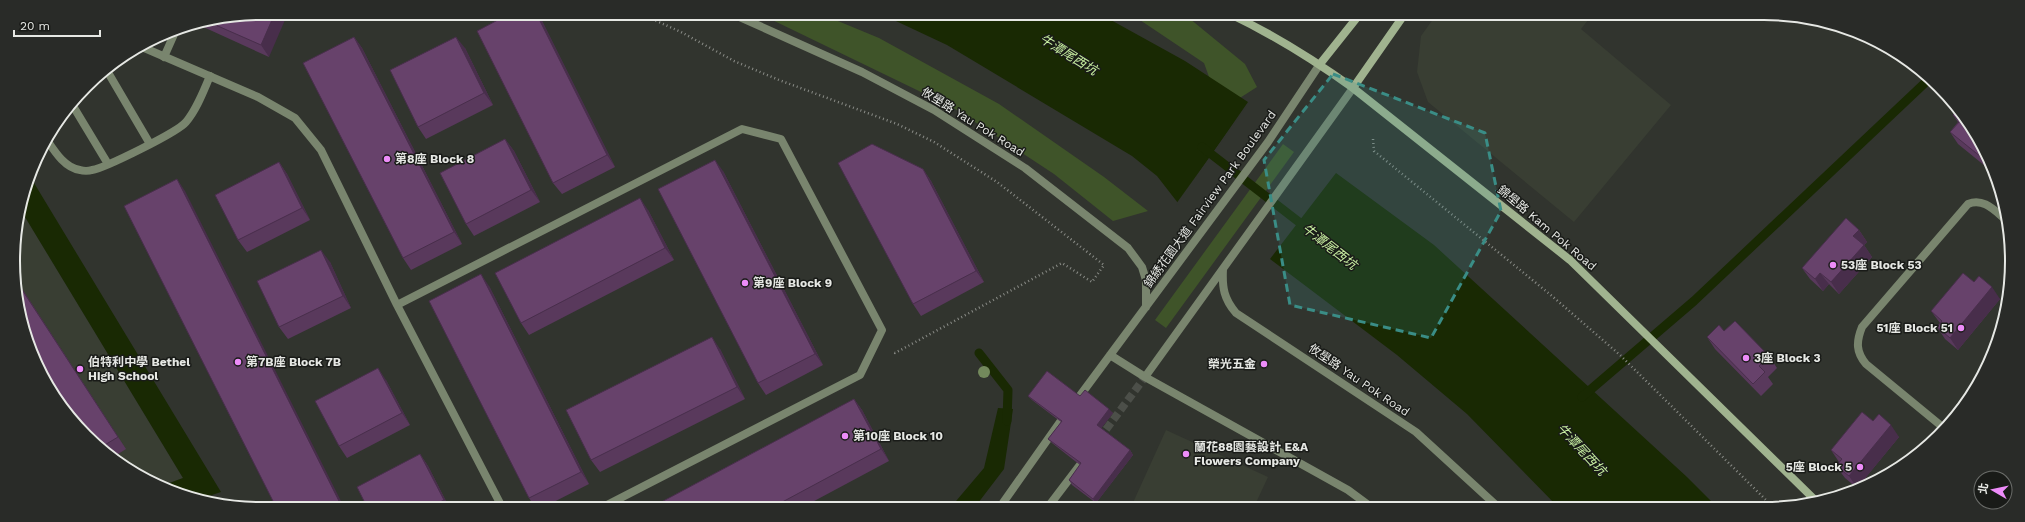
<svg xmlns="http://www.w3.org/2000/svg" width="2025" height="522" font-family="'Work Sans','Noto Sans TC',sans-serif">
<rect width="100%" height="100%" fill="#31342e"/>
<path fill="#393e33" d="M1436,15H1592L1581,29L1671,105L1574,222L1428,102L1417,72L1421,36Z
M22,212L183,478L164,485L137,476L64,412L22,325L14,245Z
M1166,430L1268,477L1254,507H1131Z"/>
<path fill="#3f5429" d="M760,14H821L879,38L999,104L1104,177L1148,211L1113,221L1054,174L952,107Z
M1131,14H1184L1245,64L1257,87L1221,110L1204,63Z
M1283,144L1294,152L1166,328L1155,320Z"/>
<path fill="#192903" d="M881,14H1100L1185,61L1248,102L1178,203L1157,176L1132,156L947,45Z
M1336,173L1434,245L1687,477L1717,507H1558L1467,414L1397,355L1270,259Z
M31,178L221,492L203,498L164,485L183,478L22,212Z
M998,408L1013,409L1004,469L975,507H951L984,468Z"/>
<path fill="#31342e" d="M1250,101L1179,204L1176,205V204Z"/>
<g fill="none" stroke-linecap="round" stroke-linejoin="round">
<path stroke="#192903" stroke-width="9" d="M1202,147L1308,229
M979,353L1008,390L1007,421
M1582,397L1694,301L1927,81"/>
<path stroke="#4c4f49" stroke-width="8" stroke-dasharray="8 4" stroke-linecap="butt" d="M1099,439L1145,377"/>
<path stroke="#8b8d88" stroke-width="2.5" stroke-dasharray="1 3" stroke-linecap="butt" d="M641,14L681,32L734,61L779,80L897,124L934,142L997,182L1104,265L1092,282L1062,263L895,353L893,352
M1373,139L1374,151L1552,296L1620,355L1773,507"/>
<path stroke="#79856e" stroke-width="8" d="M164,57L176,30
M106,69L150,144
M73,106L108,164
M47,140C55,152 65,168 80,170C83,171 89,171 92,170C105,168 178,132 186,122C197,109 203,92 210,76
M1945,429L1866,364C1856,352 1856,342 1862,327L1968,204C1983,198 1993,209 2005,219"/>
<path stroke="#79856e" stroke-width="8" d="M733,14L862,72L934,110L1025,168L1128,248L1142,267L1146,280V307
M142,47L258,97L295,118L321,150L397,305L502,507
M1223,269C1222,288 1224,299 1236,313L1416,432L1498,507
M397,305L742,129L781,139L882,330L860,375L603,507
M1110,355L1145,377L1348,490L1371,507
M1145,377L1353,88
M1079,397L1268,142L1320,64
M1000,507L1060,422
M1048,507L1080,465"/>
<path stroke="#a0b38f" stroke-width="8" d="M1230,14C1274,35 1314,60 1353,88L1570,260L1816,501
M1320,64L1359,15
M1353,88L1404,15"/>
</g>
<circle fill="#73895c" cx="984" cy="372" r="6"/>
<path fill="#59395c" d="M261,13L269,57L199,25Z
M539,15L615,167L562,194L553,183Z
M354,37L362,48L462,244L411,270L403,258Z
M465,48L493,105L426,139L418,127Z
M1961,110L1990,170L1958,144L1950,132L1958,122L1953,115Z
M505,139L514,151L540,202L474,236L466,224Z
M279,162L287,174L310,220L247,252L238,240Z
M923,169L931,181L984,282L921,316L913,304Z
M723,171L823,365L766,395L758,383Z
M648,210L674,260L529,335L521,323Z
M1859,230L1867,242L1864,245L1872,257L1839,294L1829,284L1823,291L1810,279L1802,268Z
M330,262L351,308L288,339L279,327Z
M17,281L126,449L115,456L64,412Z
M1974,282L2000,299L1958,350L1945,339L1937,327L1940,323L1931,311Z
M489,286L589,484L544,507H535L529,498Z
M1707,337L1769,356L1777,368L1768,377L1773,384L1761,396L1715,349Z
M720,349L745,399L600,472L591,460Z
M386,380L410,425L347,458L339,446Z
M1028,396H1080L1113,413L1101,428L1130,450L1133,455L1096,503L1072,485L1069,480L1080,465L1052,443L1048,439L1061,422L1032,400Z
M854,399L862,410L889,461L803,507H652Z
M1873,421L1899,437L1857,488L1845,478L1836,466L1839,462L1831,450Z
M420,454L428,466L449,507H367Z"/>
<path fill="#482e4b" d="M275,13H288L269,57L261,45Z
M536,13H538L615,167L607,155Z
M354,37L362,48L462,244L454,232Z
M456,37L465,48L493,105L484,93Z
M505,139L514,151L540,202L531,190Z
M715,160L723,171L823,365L815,354Z
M279,162L287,174L310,220L302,208Z
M923,169L931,181L984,282L976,271Z
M177,179L185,191L344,507H342Z
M640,198L648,210L674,260L665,248Z
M1859,230L1867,242L1861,248L1853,236Z
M1864,245L1872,257L1839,294L1831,282Z
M321,250L330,262L351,308L343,296Z
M1820,273L1829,284L1823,291L1815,279Z
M481,274L489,286L589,484L581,472Z
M17,281L126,449L17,282Z
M1992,287L2000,299L1958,350L1950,338Z
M712,337L720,349L745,399L737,387Z
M378,368L386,380L410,425L402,413Z
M854,399L862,410L889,461L881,449Z
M1109,409L1113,413L1100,430L1097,425Z
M1891,425L1899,437L1857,488L1849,476Z
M1130,450L1133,455L1096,503L1093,499Z
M420,454L428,466L449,507H448L444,500Z"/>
<path fill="#67426b" stroke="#482e4b" d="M261,13H275L261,45L211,23Z
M511,13H536L607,155L553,183L477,31Z
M354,37L454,232L403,258L303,63Z
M456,37L484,93L418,127L390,70Z
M1959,109L1961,110L1986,161L1950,132L1960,121L1953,115Z
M505,139L531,190L466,224L440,173Z
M872,144L923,169L976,271L913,304L838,163Z
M715,160L815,354L758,383L658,189Z
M279,162L302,208L238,240L215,195Z
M177,179L342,507H276L124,206Z
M640,198L665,248L521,323L495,273Z
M1846,218L1859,230L1853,236L1864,245L1831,282L1820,273L1815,279L1802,268Z
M321,250L343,296L279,327L257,281Z
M1963,273L1974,282L1979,276L1992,287L1950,338L1937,327L1942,321L1931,311Z
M481,274L581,472L529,498L429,301Z
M17,282L118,437L103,446L64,412L22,325Z
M1735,321L1769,356L1759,366L1765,372L1753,384L1707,337L1719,325L1724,331Z
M712,337L737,387L591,460L566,410Z
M378,368L402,413L339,446L315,401Z
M1047,371L1080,396L1085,390L1109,409L1097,425L1130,450L1093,499L1069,480L1081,463L1048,439L1062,421L1028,396Z
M854,399L881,449L773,507H652Z
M1862,412L1873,421L1879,414L1891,425L1849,476L1836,466L1842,459L1831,450Z
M420,454L444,500L430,507H367L357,487Z"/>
<path fill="#3a8d86" fill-opacity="0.2" stroke="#3a8d86" stroke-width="3" stroke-dasharray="8 5" stroke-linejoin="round" d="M1333,74L1485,133L1501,211L1431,338L1290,305L1264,160Z"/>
<g fill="#ed8cf9" stroke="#191b18" stroke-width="1.5">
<circle cx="387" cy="159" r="4"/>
<circle cx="1833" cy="265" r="4"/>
<circle cx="745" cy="283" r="4"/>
<circle cx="1961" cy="328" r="4"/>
<circle cx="1746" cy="358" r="4"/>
<circle cx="238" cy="362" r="4"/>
<circle cx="1264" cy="364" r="4"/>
<circle cx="80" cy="369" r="4"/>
<circle cx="845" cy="436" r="4"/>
<circle cx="1186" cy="454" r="4"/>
<circle cx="1860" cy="467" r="4"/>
</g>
<g text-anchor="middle" stroke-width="3" stroke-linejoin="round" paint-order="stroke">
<g font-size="12" fill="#e6e8e4" stroke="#191b18">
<text transform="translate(973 122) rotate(32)" y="4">攸壆路 Yau Pok Road</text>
<text transform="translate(1210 199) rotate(-54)" y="4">錦綉花園大道 Fairview Park Boulevard</text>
<text transform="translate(1547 228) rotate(40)" y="4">錦壆路 Kam Pok Road</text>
<text transform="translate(1359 380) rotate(34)" y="4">攸壆路 Yau Pok Road</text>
</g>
<g font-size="12" font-weight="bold" fill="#e6e8e4" stroke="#191b18" text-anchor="start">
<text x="395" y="163">第8座 Block 8</text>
<text x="1841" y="269">53座 Block 53</text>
<text x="753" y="287">第9座 Block 9</text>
<text x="1953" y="332" text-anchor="end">51座 Block 51</text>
<text x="1754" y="362">3座 Block 3</text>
<text x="88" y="366">伯特利中學 Bethel<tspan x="88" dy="14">High School</tspan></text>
<text x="246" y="366">第7B座 Block 7B</text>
<text x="1256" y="368" text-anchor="end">榮光五金</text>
<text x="853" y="440">第10座 Block 10</text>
<text x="1194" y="451">蘭花88園藝設計 E&amp;A<tspan x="1194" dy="14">Flowers Company</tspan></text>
<text x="1852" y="471" text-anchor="end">5座 Block 5</text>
</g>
<g font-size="13" font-style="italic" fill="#c7eea0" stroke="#191b18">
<text transform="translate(1069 54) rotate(32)" y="5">牛潭尾西坑</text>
<text transform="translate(1330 246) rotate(38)" y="5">牛潭尾西坑</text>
<text transform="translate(1582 449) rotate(47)" y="5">牛潭尾西坑</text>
</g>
</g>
<path d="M0 0H2025V522H0ZM261 20H1764A241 241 0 0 1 2005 261V261A241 241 0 0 1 1764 502H261A241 241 0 0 1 20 261V261A241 241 0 0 1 261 20Z" fill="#292b28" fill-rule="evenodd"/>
<path fill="none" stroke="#e6e8e4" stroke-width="2" d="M261 20H1764A241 241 0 0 1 2005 261V261A241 241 0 0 1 1764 502H261A241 241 0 0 1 20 261V261A241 241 0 0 1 261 20Z"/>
<g transform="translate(1993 490) rotate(279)"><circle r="19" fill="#191b18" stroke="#6b6d6a"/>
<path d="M0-3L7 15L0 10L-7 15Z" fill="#ed8cf9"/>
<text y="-6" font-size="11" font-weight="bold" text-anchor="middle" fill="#e6e8e4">北</text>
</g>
<path d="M14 30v6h86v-6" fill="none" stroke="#e6e8e4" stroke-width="2"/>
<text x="20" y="30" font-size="12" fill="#e6e8e4" stroke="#191b18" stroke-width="3" paint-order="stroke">20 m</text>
</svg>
